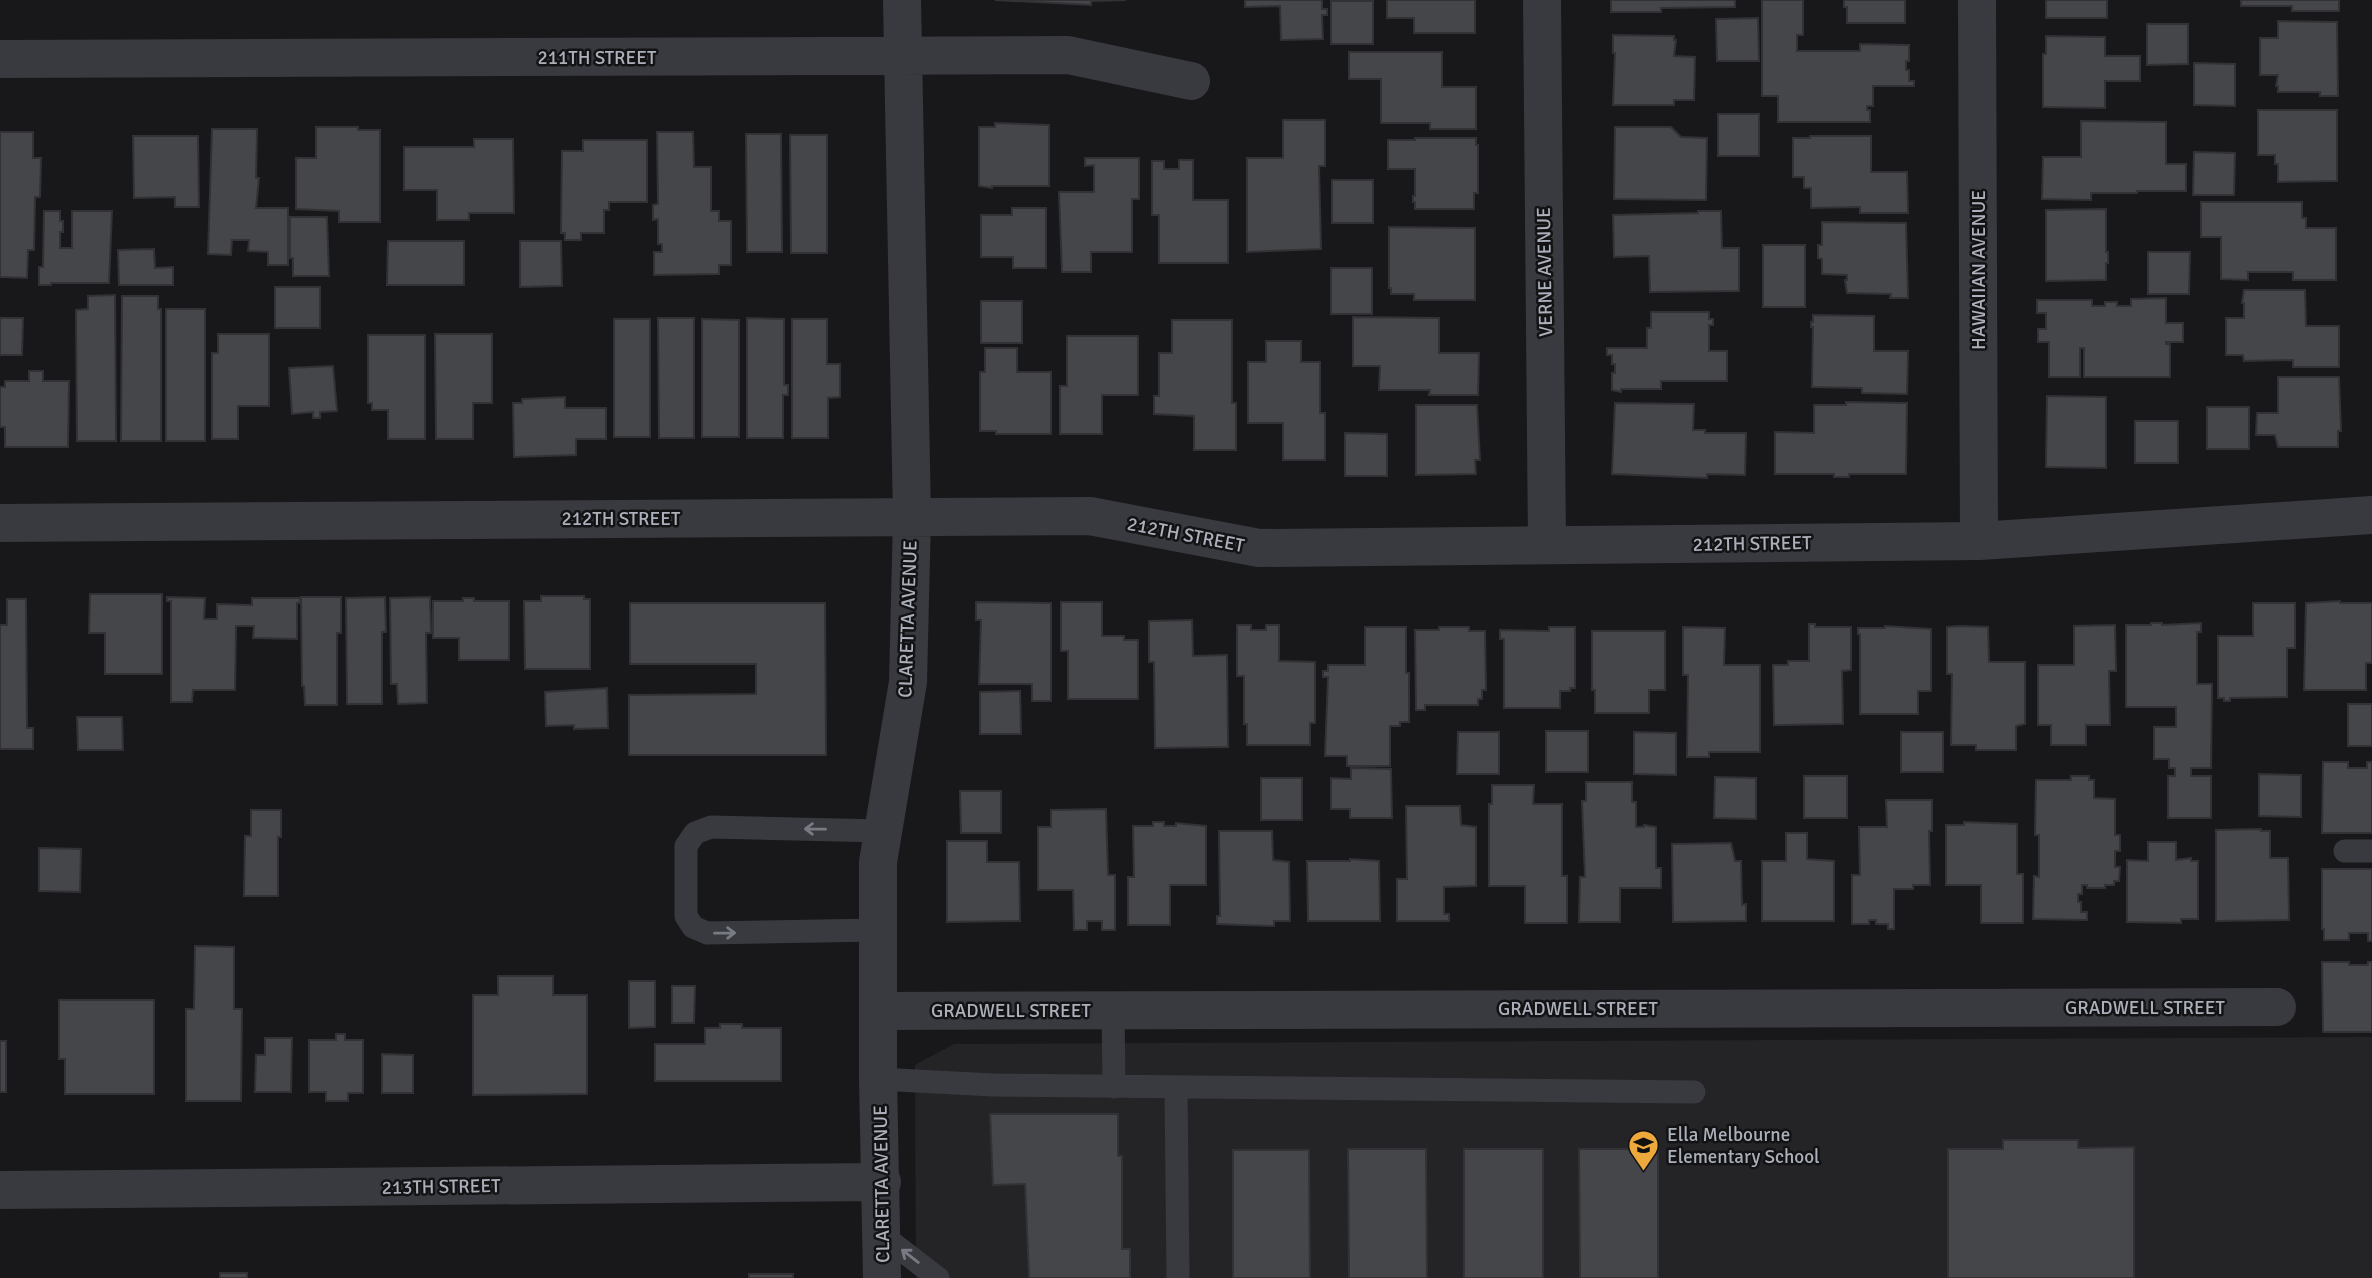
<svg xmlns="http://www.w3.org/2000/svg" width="2372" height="1278" font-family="Signika,sans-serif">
<rect width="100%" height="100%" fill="#18181a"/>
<path fill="#242427" d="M2372,1037V1278H916L915,1065L954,1044Z"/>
<path fill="#45464a" stroke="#323236" stroke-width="2" d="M995,0H1126L1091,1V5Z
M1245,0H1322V9H1327V15H1322L1323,39L1281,40L1280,6L1245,7Z
M1387,0H1475V33H1414V18H1387Z
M1611,0H1735V7L1661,8V12H1611Z
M1762,0H1803V35H1797V51H1860V44L1909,45V61H1906V70H1909V81H1914V86H1873V106H1867V110H1870V122H1778V96H1762Z
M1844,0H1905V23H1847V7H1844Z
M2046,0H2107V18H2046Z
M2241,0H2339V11H2292V6H2241Z
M1331,1H1373V44H1331Z
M1758,18L1759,61H1717L1716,19Z
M2278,21L2337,22L2338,96H2320V92H2278V86H2276L2278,75H2260V38H2278Z
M2147,24H2188V64L2147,65Z
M1613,35L1674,36V40H1676L1674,56L1695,57L1694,100H1674V105H1613L1615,53H1613Z
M2046,36L2105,37V56H2140V81H2105V108L2043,107V54H2046Z
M1349,52H1442V87H1476V129H1430V123H1381V79H1349Z
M2194,63L2235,64V106L2194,105Z
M2258,110H2337V181L2278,182V164H2275V155H2258Z
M1718,114H1759V156H1718Z
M1283,120H1325V166H1319L1321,249L1247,252V158H1283Z
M2081,121L2166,122V164H2186V191H2137V193H2091V200L2042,199L2043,157H2081Z
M995,123L1049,125V186H992V188L979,186V127H995Z
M316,127H358V130H380V222H339V211L296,209V158H316Z
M1615,127H1671L1681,137L1707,138L1706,200L1614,199Z
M212,129H257L256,178H259L256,208H288V265H268V252L248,251L249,240H232L231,255L208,254Z
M0,132H33V158H41L40,197H35L34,250H28L27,278L0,277Z
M657,132H693L694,167H711V211H719V221H731V265H719V274L654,275V252H662V244H658V219L653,220V205L658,204Z
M746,134H781L782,252H747Z
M790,135H827V253H791Z
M133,136H198L199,207H175V197L134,198Z
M1810,136H1871V172H1907L1908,213H1860V207L1811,208V188H1804V177H1793V138H1810Z
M1415,138H1476V145H1478V193H1474V209H1415V202H1413V196H1415V169H1388V140H1415Z
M474,139H513L514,213H469V220H437V190H404V147H474Z
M583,140H647V202H609V210H604V233H581V240H565V233H561L562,151H583Z
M2194,152L2235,153L2234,195H2193Z
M1085,158H1139V199H1132V252H1091V272H1062L1059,192H1094V165L1085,166Z
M1179,160H1193V200H1228V263H1159V215H1152V161H1164V169H1179Z
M1332,180H1373V223H1332Z
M2201,202H2302V218H2306V228H2336V280H2293V272H2248V280L2221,279V237H2201Z
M1012,208H1046V268H1013V257H981V215H1012Z
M2106,209V252H2108V263H2106V280L2046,281V210Z
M44,211H60V221H63V232H60V248H72V211H112L109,283H51V285H39V267H43Z
M1698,211H1721L1722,248H1739V291L1650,292L1649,256L1614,257L1613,215L1698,213Z
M290,217H327L329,276H293V258H290Z
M1822,222L1906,223L1908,298H1890L1891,294L1847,293L1845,280H1847V275L1822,274V259L1818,258V245H1822Z
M1389,227L1475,228V300H1414V294H1391V288H1389Z
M388,241H464V285H387Z
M520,241H561L562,286L520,287Z
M1763,245H1805V307H1763Z
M154,249L155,268L173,267V285H119L118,250Z
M2148,252H2190L2189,294H2148Z
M1331,268H1372V314H1331Z
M275,287H320V328H275Z
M2244,290H2305L2306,326H2339V367H2293V360L2244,361L2243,355H2226V318H2244V303H2242Z
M115,295L116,441H77L76,310L88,309V296Z
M122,296H158V309H161V441H121Z
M2166,298V323H2183V342H2166V344H2170V377H2084V348H2080V377H2049V342H2038V329H2046V313H2037V300H2092V306H2105V302H2117V306H2131V299Z
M981,301H1022V343H981Z
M166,309H205V441H166Z
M1651,312H1709V319H1713V325H1709V351H1727V381H1661V389H1621V392L1612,390V373H1615V364H1612V355H1607V348H1647V328H1651Z
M1813,315L1874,316V351H1908L1907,394L1862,393V388L1812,387L1813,327H1811V322H1813Z
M1353,317L1439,318V353H1479L1478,395H1429L1430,390H1379L1380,366H1353Z
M0,318H23L22,355H0Z
M658,318H694V438H659Z
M747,318L784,319V385H788V395H783V438H747Z
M614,319H650V437H614Z
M702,319L739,320V437H702Z
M792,319H827V364H840V397L828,398V438H792Z
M1172,320H1232V403H1236V450H1194V416L1154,414V396H1159V353H1172Z
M218,334H269V406H238V439H212V353H218Z
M435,334H492V403H473V439H436Z
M368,335H425V439H388V410H372V403H368Z
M1067,336H1138V395H1102V434H1060V386H1067Z
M1266,341H1301V362H1320V413H1325V460H1283V423H1248V362H1266Z
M985,348H1017V372H1051V434H996V431H980V372H985Z
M333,366L337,411L320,412V418H313V412L292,414L289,368Z
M29,371H43V381H69L68,447H5V427H0V387H5V381H29Z
M2278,377H2339L2341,431H2338V447H2278L2275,435H2256L2257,413H2278Z
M2047,396L2106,397V468L2046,467Z
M565,397V408H606V439H576V455L514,457L513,403H522V399Z
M1846,402L1907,403L1906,474H1849V477H1834V474H1775V432L1814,433V405H1846Z
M1615,403L1694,404L1693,430H1705V433H1746L1745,475L1707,474V478L1612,474Z
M1416,405H1477L1480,460H1475L1476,474L1416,475Z
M2207,407H2249V449H2207Z
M2135,421H2178V463H2135Z
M1345,433L1387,434V476H1345Z
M90,594H162V674H105V633H89Z
M541,596H584V599H590V669H525L524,601H541Z
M167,597L205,598L204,619H217V604L252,605V598H300V603H297V639L253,638L254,626H236L235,690H193L192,702H171V601H167Z
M301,597H341V633H337V705H305L304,686H302Z
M385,597L386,632H382V704H347L346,598Z
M430,597L431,633H426L427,703L398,704L397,684H391L390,598Z
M463,598H474V601H509V660H459V638H433V601H463Z
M7,599H26L27,728H33V749H0V625H7Z
M2340,601V603H2372V663H2366V690H2304L2306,603Z
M976,602L1051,603V701H1032V684H979L981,620H976Z
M1061,602H1102V636H1124V640H1138V699H1068V651H1061Z
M630,603H825L826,755H629V695L756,694V664H630Z
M2253,603H2295V648H2287V697L2230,698V701H2224V698H2218V636H2253Z
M1192,620L1193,656L1227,655L1228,747L1155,748L1154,662H1149V621Z
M2151,623H2162V625L2201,623V632H2197V684H2212L2211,768H2191V776H2211V818H2168V776H2175V768H2169V759H2154V727H2176V707H2126V625H2151Z
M1809,624H1815V627H1851V670L1842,671L1843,724L1774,725L1773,665H1788V661H1809Z
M1237,625H1251V630H1266V625H1279V661L1315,662V723H1310V745H1247V724H1244V676H1237Z
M2115,625L2116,671H2109L2110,725H2086V745H2051V725H2038V665H2074V626Z
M1885,626L1931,629V691H1918V714H1860V634H1858V628H1885Z
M1959,626L1988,627L1989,662H2025V724L2016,726V750H1976V745H1951L1952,674H1947V627Z
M1365,627H1406V673H1409V722H1400V726H1390V766H1347V756H1325L1328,677H1323V671H1328V665H1365Z
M1439,627H1469V631H1485L1486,690H1482V699H1478V705H1425V710H1416L1415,630H1439Z
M1549,627H1575V688H1570V691H1560V708H1504V639H1500V630L1549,631Z
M1683,627L1725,628L1724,665H1760V752H1709V757H1687L1688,675H1683Z
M1592,631H1665V690H1649V713H1595V690H1592Z
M607,688L608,728L574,729V725L546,726L545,692Z
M1020,691L1021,734H980V692Z
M2348,704H2372V746H2348Z
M77,717H122L123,750H78Z
M1546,731H1588V772H1546Z
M1458,732H1499V774H1457Z
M1634,732L1676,733V775L1634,774Z
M1901,732H1943V772H1901Z
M2323,762H2348V768H2367V762H2372V833H2322Z
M1351,768L1391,769L1392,818H1350V809H1331V778L1351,779Z
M2259,774L2301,775V817L2259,816Z
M1804,776H1847V818H1804Z
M2071,776H2089V780H2094V798L2115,799V835H2120V851H2115V867H2120L2119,881H2114V885H2105V888H2087V885H2082V894H2078V902H2081V912H2087V920L2033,919L2034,876L2039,877V835H2035L2036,780H2071Z
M1715,777L1756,778V819L1714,818Z
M1261,778H1302V820H1261Z
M1586,782H1632V802H1636V827H1644V825L1656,827V868H1661V888H1620V922H1579L1580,877H1585L1582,801H1586Z
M1492,785H1534L1533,804H1562V876H1567V923H1525V886H1489V804H1492Z
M960,791H1001V833H961Z
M1886,800H1932V831H1929L1930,885H1913V889H1894V929H1888V924H1876V920H1869V924H1852V875H1860L1859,827H1887Z
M1406,806H1460L1461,825L1476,827V886L1444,887V914H1449V921H1397V879H1407Z
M1106,809L1108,875H1115V930H1102V921H1087V930H1074L1073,890H1038V827H1051V810Z
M251,810H281V837H278V896H244L245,836H251Z
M1153,822H1164V826H1176V823L1206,826V885H1170V925H1128V877H1134L1133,826H1153Z
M1964,822L2017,824V874H2023V923H1981V885H1946V825H1964Z
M2261,829V831H2270V858H2288L2289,920L2216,921V830Z
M1219,831H1272L1273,860L1289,862L1290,921H1274V926L1217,924V916H1220Z
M1786,833H1807V859L1834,861V921H1762V861H1786Z
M947,841H987V862H1019L1020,921L947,922Z
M2148,842H2176V860L2191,858V861H2198V919H2181V923L2127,922V860L2148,861Z
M1731,843L1735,861H1741L1742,905L1746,904V921L1673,922L1672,844Z
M39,848L81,849L80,892L39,891Z
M1350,859L1379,861L1380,921H1308L1307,861H1350Z
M2322,869H2372V941H2368V933H2349V940H2324V929H2322Z
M195,946L234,947V1009H242L241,1101H186V1009H194Z
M2322,962H2349V965H2368V962H2372V1032H2323Z
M498,976H553V995H587V1094L473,1095V995H498Z
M629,981H655V1027L629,1028Z
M672,986H695L694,1023H672Z
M59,1000H154V1094H65V1059H59Z
M720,1024H742V1028H781V1081H655V1044H705V1028H720Z
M336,1034H345V1040H363V1093H348V1101H326V1092H309V1040H336Z
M265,1038H292L291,1092H255L256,1055H265Z
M0,1041H6V1092H0Z
M382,1054L413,1055V1093H382Z
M990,1114H1118V1156H1122V1249H1130V1278H1029L1025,1184L993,1185Z
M2003,1140H2078V1148L2134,1147V1278H1948V1149H2003Z
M1348,1149H1426L1427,1278H1349Z
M1464,1149H1543V1278H1464Z
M1579,1149H1658V1278H1580Z
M1233,1150H1309L1310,1278H1233Z
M220,1273H247V1278H220Z
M749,1274H793V1278H749Z"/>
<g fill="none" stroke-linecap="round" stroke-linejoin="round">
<path stroke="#393a3f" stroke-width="23" d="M2345,851H2372
M878,930L707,933L693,927L686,916V846L695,833L711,827L883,831
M1113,1009L1114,1087
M878,1079L993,1085L1694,1092
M1176,1087L1178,1278
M882,1235L938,1278"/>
<path stroke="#393a3f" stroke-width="38" d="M1542,0L1547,544
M1977,0L1979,541
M0,59L1068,55L1191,81
M0,523L1090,516L1259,548L1979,541L2372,515
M879,1011L2277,1007
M0,1190L882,1182
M882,1278L878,1079V862L908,682L912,517L902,0"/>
</g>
<defs><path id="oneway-shaft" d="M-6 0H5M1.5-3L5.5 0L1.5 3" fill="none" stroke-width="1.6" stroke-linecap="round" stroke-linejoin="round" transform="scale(1.75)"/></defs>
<g stroke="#787b83">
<use href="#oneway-shaft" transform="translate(815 829) rotate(-179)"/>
<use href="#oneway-shaft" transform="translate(725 933) rotate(-1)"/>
<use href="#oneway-shaft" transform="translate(910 1256) rotate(-142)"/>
</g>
<defs>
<symbol id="school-pin" viewBox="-11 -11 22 30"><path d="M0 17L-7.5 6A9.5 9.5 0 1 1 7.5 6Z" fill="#eea93c" stroke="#131315"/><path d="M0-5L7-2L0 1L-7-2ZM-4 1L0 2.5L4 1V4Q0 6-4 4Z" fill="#111"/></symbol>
</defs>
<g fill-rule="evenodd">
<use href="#school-pin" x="1626" y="1128" width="35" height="47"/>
</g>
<g text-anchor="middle" stroke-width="5" stroke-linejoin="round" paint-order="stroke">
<g font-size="19" fill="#abb0ba" stroke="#131315">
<text x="597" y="64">211TH STREET</text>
<text transform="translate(1978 270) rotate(-90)" y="7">HAWAIIAN AVENUE</text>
<text transform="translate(1544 272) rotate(-91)" y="7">VERNE AVENUE</text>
<text x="621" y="525">212TH STREET</text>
<text transform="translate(1186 534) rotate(11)" y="7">212TH STREET</text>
<text transform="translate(1752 543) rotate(-1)" y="7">212TH STREET</text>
<text transform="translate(907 619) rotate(-88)" y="7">CLARETTA AVENUE</text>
<text x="2145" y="1014">GRADWELL STREET</text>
<text x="1578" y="1015">GRADWELL STREET</text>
<text x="1011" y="1017">GRADWELL STREET</text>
<text transform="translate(881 1184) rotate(-91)" y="7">CLARETTA AVENUE</text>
<text transform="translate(441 1186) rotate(-1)" y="7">213TH STREET</text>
</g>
<g font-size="19" fill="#abb0ba" stroke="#131315" text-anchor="start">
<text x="1667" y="1141">Ella Melbourne<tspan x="1667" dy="22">Elementary School</tspan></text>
</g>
</g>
</svg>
